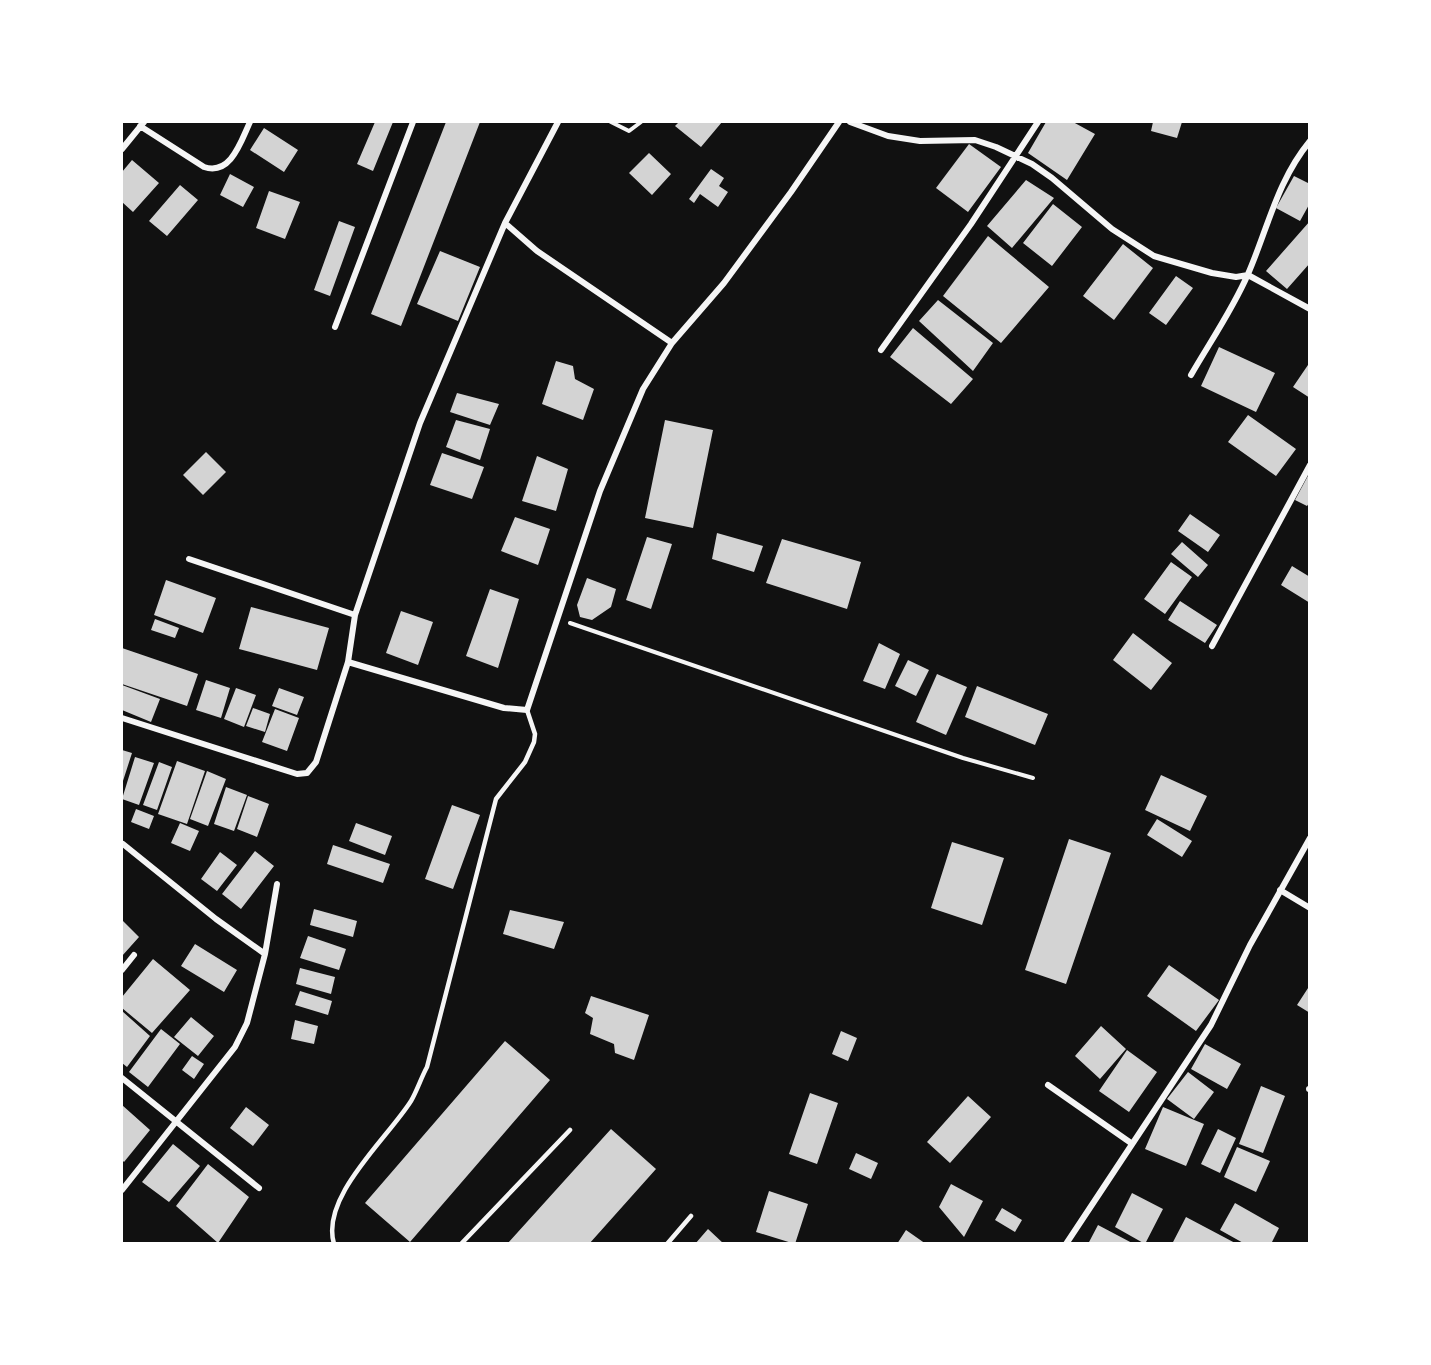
<svg xmlns="http://www.w3.org/2000/svg" width="1431" height="1365" font-family="'Playfair Display',serif">
<rect width="100%" height="100%" fill="#111"/>
<path fill="#d3d3d3" d="M375,122H393L373,171L357,164Z
M446,122H480L401,326L371,314Z
M679,122H722L701,147L675,126Z
M1046,122H1073L1095,134L1067,180L1028,153Z
M1153,122H1182L1177,138L1151,131Z
M264,128L298,150L284,172L250,150Z
M969,144L1001,167L968,212L936,188Z
M649,153L671,174L652,195L629,173Z
M132,160L159,183L133,212L122,202V172Z
M711,169L724,178L719,186L728,192L718,207L700,194L694,203L689,199Z
M230,174L254,187L243,207L220,195Z
M1294,176L1310,184V203L1300,221L1276,208Z
M1026,180L1054,198L1012,248L987,226Z
M180,185L198,200L167,236L149,221Z
M269,191L300,202L285,239L256,228Z
M1053,204L1082,227L1052,266L1023,243Z
M339,221L355,227L330,296L314,290Z
M1310,221V263L1287,289L1266,271Z
M988,236L1049,287L1001,343L943,296Z
M1123,244L1153,268L1114,320L1083,296Z
M440,251L480,267L458,321L417,304Z
M1176,276L1193,288L1166,325L1149,313Z
M938,300L993,343L973,371L919,321Z
M913,328L973,379L951,404L890,357Z
M1219,347L1275,373L1256,412L1201,386Z
M556,361L573,366L575,379L594,389L583,420L542,404Z
M1310,362V398L1293,387Z
M457,393L499,404L490,425L450,412Z
M1248,415L1296,449L1276,476L1228,442Z
M456,420L490,429L480,460L446,447Z
M665,420L713,430L693,528L645,518Z
M206,452L226,472L203,495L183,475Z
M442,453L484,467L472,499L430,485Z
M537,456L568,469L556,511L522,501Z
M1310,472V502L1307,506L1295,500Z
M1190,514L1220,535L1208,552L1178,531Z
M515,517L550,529L538,565L501,551Z
M717,533L763,546L754,572L712,559Z
M647,537L672,544L651,609L626,600Z
M782,539L861,562L847,609L766,583Z
M1182,542L1208,565L1198,577L1171,554Z
M1171,562L1192,577L1165,614L1144,599Z
M1292,566L1310,577V603L1281,585Z
M587,578L616,589L611,607L592,620L580,617L577,605Z
M166,580L216,598L203,633L154,615Z
M490,589L519,599L498,668L466,656Z
M1180,601L1217,625L1205,643L1168,620Z
M251,607L329,628L317,670L239,649Z
M401,611L433,622L418,665L386,653Z
M155,619L179,628L175,638L151,630Z
M1133,633L1172,663L1151,690L1113,660Z
M879,643L900,654L885,689L863,681Z
M122,648L198,674L187,706L122,684Z
M908,660L929,670L916,696L895,686Z
M937,674L967,687L946,735L916,722Z
M206,680L230,688L221,718L196,710Z
M122,685L160,699L151,722L122,710Z
M977,686L1048,714L1035,745L965,717Z
M236,688L256,695L244,727L224,719Z
M279,688L304,697L297,715L272,706Z
M253,708L270,714L265,732L246,726Z
M275,709L299,718L287,751L262,742Z
M122,750L132,753L122,784Z
M135,757L154,763L139,805L122,799Z
M177,761L205,771L187,824L158,814Z
M159,762L172,767L157,810L143,805Z
M207,771L226,779L208,826L190,819Z
M1161,775L1207,796L1190,831L1145,810Z
M226,787L247,795L234,831L214,824Z
M248,796L269,804L257,837L237,829Z
M452,805L480,815L453,889L425,879Z
M136,809L154,816L149,829L131,822Z
M1157,819L1192,841L1182,857L1147,835Z
M180,823L199,831L190,851L171,843Z
M356,823L392,836L385,855L349,841Z
M1069,839L1111,853L1066,984L1025,970Z
M952,842L1004,858L982,925L931,908Z
M333,845L390,864L383,883L327,864Z
M255,851L274,866L241,909L222,894Z
M220,852L237,865L217,891L201,879Z
M314,909L357,921L353,937L310,925Z
M510,910L564,922L554,949L503,934Z
M122,920L139,937L122,956Z
M308,936L346,949L339,970L300,958Z
M195,944L237,970L224,992L181,966Z
M153,959L190,990L152,1033L122,1008V997Z
M1169,965L1219,1000L1196,1031L1147,996Z
M300,968L335,977L331,994L296,984Z
M1310,985V1013L1297,1005Z
M300,991L332,1001L328,1015L295,1005Z
M591,996L649,1015L634,1060L615,1053L614,1044L590,1034L593,1018L585,1013Z
M122,1011L150,1036L127,1067L122,1063Z
M191,1017L214,1036L198,1056L174,1037Z
M295,1020L318,1026L314,1044L291,1039Z
M1101,1026L1126,1049L1100,1079L1075,1056Z
M161,1029L180,1044L148,1087L129,1072Z
M841,1031L857,1038L848,1061L832,1054Z
M505,1041L550,1080L410,1242L365,1203Z
M1205,1044L1241,1064L1227,1089L1191,1069Z
M1127,1050L1157,1072L1129,1112L1099,1091Z
M192,1056L204,1064L194,1079L182,1070Z
M1188,1072L1214,1092L1194,1119L1167,1099Z
M1261,1086L1285,1096L1263,1153L1239,1144Z
M810,1093L838,1103L817,1164L789,1154Z
M968,1096L991,1117L950,1163L927,1142Z
M122,1105L150,1130L124,1162L122,1160Z
M246,1107L269,1125L253,1146L230,1128Z
M1163,1107L1204,1124L1186,1166L1145,1149Z
M611,1129L656,1169L589,1244H507Z
M1218,1129L1236,1138L1220,1173L1201,1164Z
M173,1144L200,1166L169,1202L142,1182Z
M1237,1147L1270,1161L1256,1192L1224,1177Z
M856,1153L878,1163L871,1179L849,1169Z
M208,1164L249,1197L218,1243L176,1206Z
M951,1184L983,1201L964,1237L939,1207Z
M769,1191L808,1204L795,1244L756,1232Z
M1132,1193L1163,1209L1145,1244L1115,1227Z
M1235,1203L1279,1228L1271,1244H1245L1220,1230Z
M1002,1208L1022,1220L1015,1232L995,1220Z
M1186,1217L1237,1244H1172Z
M1098,1225L1134,1244H1088Z
M708,1229L724,1244H695Z
M906,1230L926,1244H897Z"/>
<g fill="none" stroke-linecap="round" stroke-linejoin="round">
<path stroke="#f5f5f5" stroke-width="4" d="M611,122L629,131L641,122
M570,623L963,758L1033,778"/>
<path stroke="#f5f5f5" stroke-width="4.5" d="M334,1244C320,1197 387,1139 411,1101C417,1091 421,1078 427,1067L496,799L525,762L534,742L535,734L527,710
M461,1244L570,1130
M667,1244L691,1216"/>
<path stroke="#f5f5f5" stroke-width="6" d="M558,122L505,223L537,251L672,343
M850,122L888,136L920,141L975,140L996,147L1032,164L1052,178L1112,229L1154,256L1212,273L1236,277L1248,275L1310,309
M140,126L204,167C231,176 241,141 250,122
M122,149L144,122
M335,327L413,122
M881,350L971,224L1038,122
M1191,375C1210,342 1233,309 1248,274C1268,228 1277,181 1310,141
M189,559L355,615L348,662
M355,615L420,423L505,223
M1212,646L1310,465
M122,718L297,774L307,773L316,762L348,662L504,708L527,710L600,491L643,389L672,343L724,283L791,192L839,122
M1280,890L1310,908
M265,954L277,884
M122,970L134,955
M122,1078L259,1188
M1048,1085L1131,1143
M1309,1089H1310
M122,1190L235,1047L247,1023L265,954L216,919L123,844
M1066,1244L1211,1025L1250,945L1310,838"/>
</g>
<rect width="1431" height="1365" fill="none" stroke="#ffffff" stroke-width="246"/>
</svg>
